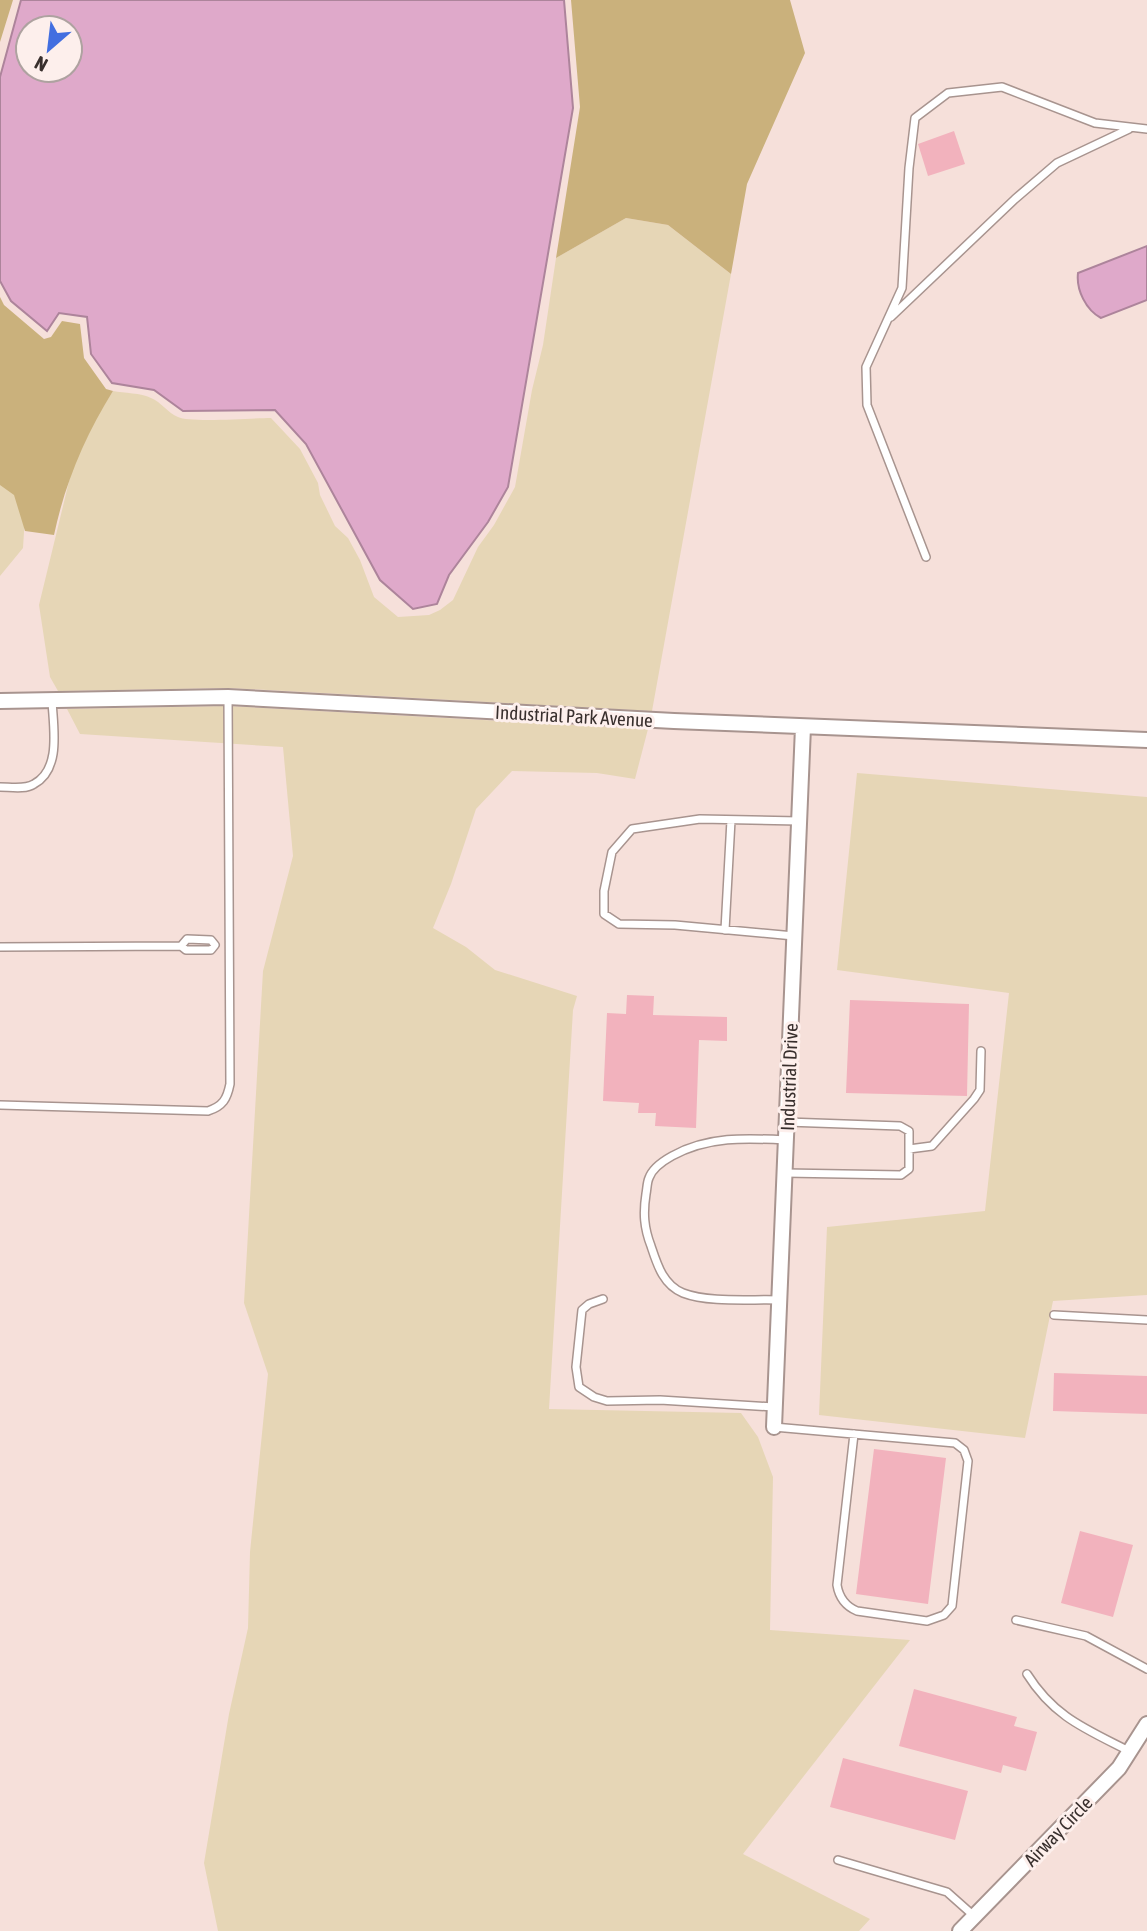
<svg xmlns="http://www.w3.org/2000/svg" width="1147" height="1931" font-family="'Asap Condensed',sans-serif">
<rect width="100%" height="100%" fill="#f6e0da"/>
<path fill="#e6d6b6" d="M626,218L668,225L731,274L652,711L229,688L58,691L50,677L39,605L72,469L95,420L113,391C124,393 141,393 151,398C161,402 168,413 178,417C190,423 253,418 271,418L300,449L318,483L320,495L335,526L348,538L360,560L374,597L398,617L429,615L440,610L453,600L478,547L494,525L515,487L532,390L543,345L556,258Z
M0,480L11,488L25,516L23,548L0,576Z
M227,706L648,729L635,779L597,773L512,771L476,809L451,884L433,928L466,947L495,970L577,996L573,1010L549,1409L741,1413L758,1437L773,1477L770,1630L910,1640L743,1854L870,1919L859,1931H218L204,1863L229,1714L248,1628L250,1552L268,1374L244,1303L263,971L293,856L283,747L80,734L67,709Z
M857,773L1147,797V1295L1053,1301L1025,1438L819,1415L827,1227L985,1211L1009,993L837,970Z"/>
<path fill="#cab17c" d="M0,0H13L0,42Z
M571,0H790L805,53L747,184L731,274L668,225L626,218L556,258L580,107Z
M0,297L4,305L44,339L51,337L62,321L80,324L84,358L106,389L113,391C85,436 65,483 54,535L25,531L14,495L0,485Z"/>
<path fill="#dfa9ca" stroke="#ad849b" stroke-width="2" fill-rule="evenodd" d="M21,0H564L573,108L508,487L488,522L449,575L437,604L413,609L380,580L306,444L275,410L183,411L154,390L112,383L91,354L87,317L59,313L47,331L11,301L0,281V77ZM70,28V70H28V28Z
M1147,246V300L1101,318C1086,310 1076,290 1078,273Z"/>
<path fill="#f2b2bd" d="M954,131L965,164L928,176L918,144Z
M627,995L654,996L653,1015L727,1017V1041L699,1040L696,1128L655,1126L656,1113H638L639,1103L603,1101L607,1013L626,1014Z
M850,1000L969,1004L967,1096L846,1093Z
M1054,1373L1147,1376V1414L1053,1411Z
M874,1449L946,1458L928,1604L856,1594Z
M1080,1531L1133,1545L1113,1617L1061,1603Z
M914,1689L1017,1717L1014,1726L1037,1732L1026,1771L1003,1765L1001,1773L899,1746Z
M843,1758L968,1791L955,1840L830,1807Z"/>
<g fill="none" stroke-linecap="round" stroke-linejoin="round">
<defs>
<path id="lane" d="M891,317L1015,199L1057,163L1129,129
M926,557L867,405L866,367L902,288L909,168L915,118L948,93L1002,87L1095,123L1147,129
M0,787C10,787 25,790 34,784C62,769 53,726 52,700
M725,930L731,820
M794,936L675,925L619,924L604,914V891L612,852L632,829L700,819L799,821
M0,947L181,946L186,950H211L215,945L211,940L187,939L181,946
M0,1105L208,1111C223,1106 227,1099 230,1084L228,697
M909,1149L932,1146L974,1099L980,1090L981,1051
M785,1173L901,1175L909,1169V1131L900,1126L787,1122
M603,1299L589,1304L582,1310L576,1367L579,1387L594,1397L607,1401L660,1400L774,1407
M779,1300C751,1299 709,1303 683,1293C663,1285 657,1264 651,1246C644,1228 643,1213 646,1194C647,1189 647,1182 649,1178C652,1169 663,1161 672,1156C708,1136 746,1138 786,1140
M1054,1315L1147,1320
M774,1427L955,1443L964,1450L968,1461L952,1606L944,1615L927,1621L857,1611C845,1606 839,1597 837,1585L854,1434
M1016,1620L1086,1636L1147,1669
M1027,1674C1054,1717 1086,1729 1129,1751
M838,1860L947,1892L974,1916"/>
<path id="street" d="M0,701L228,697L674,721L1147,740
M774,1427L803,727
M960,1931L1119,1768L1147,1724"/>
</defs>
<use href="#lane" stroke="#a8948f" stroke-width="10"/>
<use href="#street" stroke="#a8948f" stroke-width="18"/>
<use href="#lane" stroke="#fff" stroke-width="7"/>
<use href="#street" stroke="#fff" stroke-width="14"/>
</g>
<g text-anchor="middle" stroke-width="6" stroke-linejoin="round" paint-order="stroke">
<g font-size="19" fill="#382f2d" stroke="#fdefec">
<text transform="translate(574 716) rotate(3)" y="7">Industrial Park Avenue</text>
<text transform="translate(789 1077) rotate(-88)" y="7">Industrial Drive</text>
<text transform="translate(1058 1831) rotate(-46)" y="7">Airway Circle</text>
</g>
</g>
<g transform="translate(49 49) rotate(208)"><circle r="33" fill="#fdefec" stroke="#aea2a0" stroke-width="2"/>
<path d="M0-5L12 26L0 18L-12 26Z" fill="#426ee0"/>
<text y="-10" font-size="19" font-weight="bold" text-anchor="middle" fill="#382f2d">N</text>
</g>
</svg>
